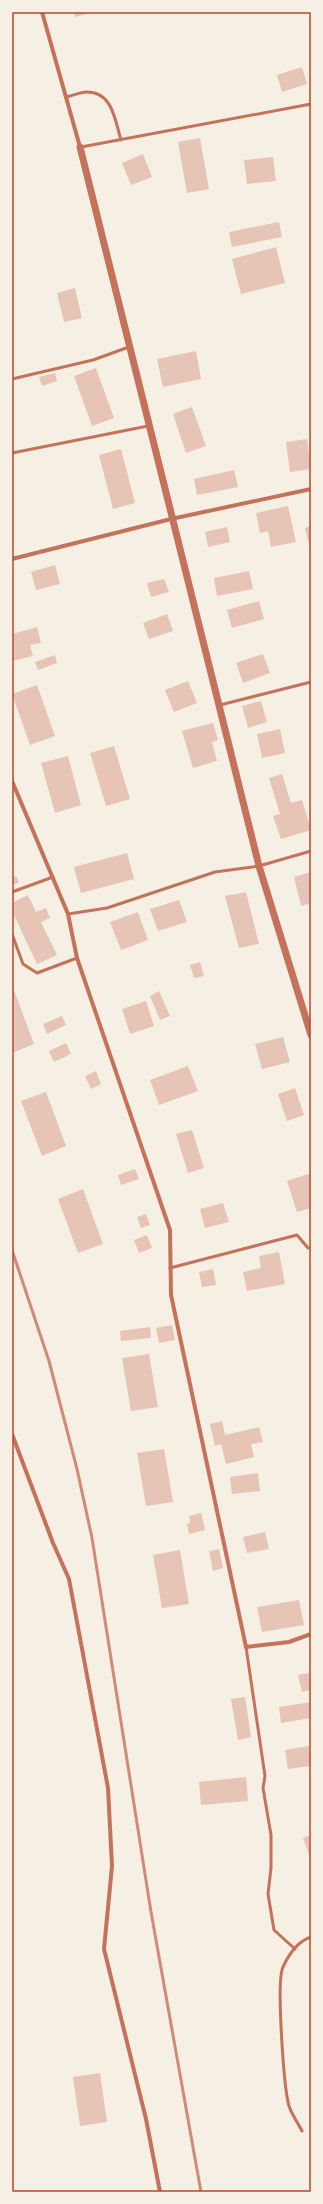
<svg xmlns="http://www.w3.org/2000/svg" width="323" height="2204" font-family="Commissioner,sans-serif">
<rect width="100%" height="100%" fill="#f6efe4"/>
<path fill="#e6c5b7" d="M74,12H91V13L75,17Z
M302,67L307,84L282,92L277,75Z
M200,138L209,189L187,193L178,142Z
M143,154L152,177L131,185L122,163Z
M273,157L276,181L247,184L244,160Z
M279,222L282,237L232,247L229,232Z
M276,247L285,283L241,294L232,259Z
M75,288L82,318L64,322L57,293Z
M196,351L201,379L163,387L157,359Z
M96,368L114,418L92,426L74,376Z
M55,373L57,381L42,386L39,377Z
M192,407L206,446L186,453L173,414Z
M307,439L311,469L290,472L286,442Z
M121,449L135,503L113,509L99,455Z
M234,470L238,487L197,495L194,479Z
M288,506L296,542L271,547L268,531L260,533L256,513Z
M311,526V550H310L305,528Z
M227,527L230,542L208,547L205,532Z
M55,565L60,584L36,590L31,572Z
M249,571L253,589L217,596L214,578Z
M164,579L169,592L151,597L147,583Z
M259,601L264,619L232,628L227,610Z
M167,614L173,631L149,639L143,623Z
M37,627L41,643L30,645L33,656L12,661V634Z
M263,654L270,673L243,683L236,663Z
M55,655L57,663L38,670L35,662Z
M188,681L197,703L174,712L165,690Z
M37,685L55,736L30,745L12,694Z
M261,701L267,722L248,728L242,706Z
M213,723L218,740L212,742L217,761L193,768L182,731Z
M280,729L285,753L262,758L257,734Z
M114,746L130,799L106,806L90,753Z
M68,756L81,805L55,813L41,763Z
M282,774L291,803L302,800L311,830L281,839L273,816L280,814L269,778Z
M127,853L134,879L81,893L74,867Z
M311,872V903L301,906L294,877Z
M16,876L19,882L12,886V878Z
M246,892L259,944L239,948L225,896Z
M28,895L36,912L46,908L50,918L41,922L57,955L37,964L12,911V903Z
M179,900L187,922L158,931L150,909Z
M138,912L148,940L121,950L110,922Z
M200,962L204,976L194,978L190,965Z
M14,990L34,1044L12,1053V991Z
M159,991L170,1016L160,1020L150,996Z
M146,1001L154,1026L130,1034L122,1009Z
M62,1016L66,1025L47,1034L43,1024Z
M283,1037L290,1062L262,1069L255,1044Z
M66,1043L71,1054L54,1062L49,1051Z
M188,1066L198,1091L159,1105L150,1080Z
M96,1071L101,1084L91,1089L85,1076Z
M295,1088L304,1115L287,1121L278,1094Z
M46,1092L66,1146L42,1156L21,1101Z
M192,1130L204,1168L188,1173L176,1134Z
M135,1169L139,1179L121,1185L118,1175Z
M311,1173V1208L297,1212L287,1181Z
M83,1189L103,1244L78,1253L58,1199Z
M223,1203L229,1222L205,1228L200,1209Z
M146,1214L150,1225L141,1228L137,1217Z
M147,1235L152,1248L139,1253L134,1240Z
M279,1252L285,1284L247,1291L243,1272L261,1268L259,1256Z
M213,1269L216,1285L202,1287L199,1272Z
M172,1325L175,1340L159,1343L156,1328Z
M150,1327L151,1338L121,1341L120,1331Z
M149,1354L158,1407L131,1411L122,1358Z
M222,1421L225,1435L259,1427L263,1442L251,1444L254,1457L226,1464L221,1444L215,1446L210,1424Z
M164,1449L173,1502L146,1506L137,1453Z
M258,1473L260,1491L232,1494L230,1477Z
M201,1513L205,1530L189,1534L187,1524L190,1523L189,1516Z
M265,1532L269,1549L247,1553L243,1537Z
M219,1549L223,1568L213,1571L209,1551Z
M180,1550L189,1604L162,1608L153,1555Z
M299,1600L304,1625L262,1632L257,1607Z
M309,1673L311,1690L302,1692L298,1675Z
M245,1697L251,1737L238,1740L231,1699Z
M311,1702V1718L281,1723L279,1707Z
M309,1746L311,1766L288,1769L285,1750Z
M246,1777L248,1801L201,1805L199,1782Z
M311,1835V1860L303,1838Z
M100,2073L107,2122L80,2126L73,2077Z"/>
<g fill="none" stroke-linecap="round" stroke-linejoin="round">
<path stroke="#c5725c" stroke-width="3" d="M66,97C72,96 80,92 87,92C113,92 115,121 121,140
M81,147L311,104
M12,379L93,360L129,347
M12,453L148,426
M220,705L311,682
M12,892L53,877
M68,914L107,908L215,872L259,866L311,851
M12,934L23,964L37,973L77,958
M170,1268L297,1235L308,1248
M246,1647L265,1776L263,1788L271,1835V1868L268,1894L274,1930L295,1949
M302,2131C298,2123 292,2115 289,2106C284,2089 276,1981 283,1967C289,1954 298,1941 311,1937"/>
<path stroke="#c5725c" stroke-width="4" d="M42,12L80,147
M12,559L171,519L311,489
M12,781L68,914L77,958L170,1230L171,1295L246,1647L289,1642L311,1634
M12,1434L53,1543L69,1579L108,1788L112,1866L104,1949L146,2119L160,2192"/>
<path stroke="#c5725c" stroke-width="7" d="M80,147L259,866L311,1035"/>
<path stroke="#cf8b77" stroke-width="3" d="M12,1250L49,1361L77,1469L92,1538L151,1912L201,2192"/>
</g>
<rect width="323" height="2204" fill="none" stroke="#f6efe4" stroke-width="26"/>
<rect x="13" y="13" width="297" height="2178" fill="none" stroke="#b5482f" stroke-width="1.5"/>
</svg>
